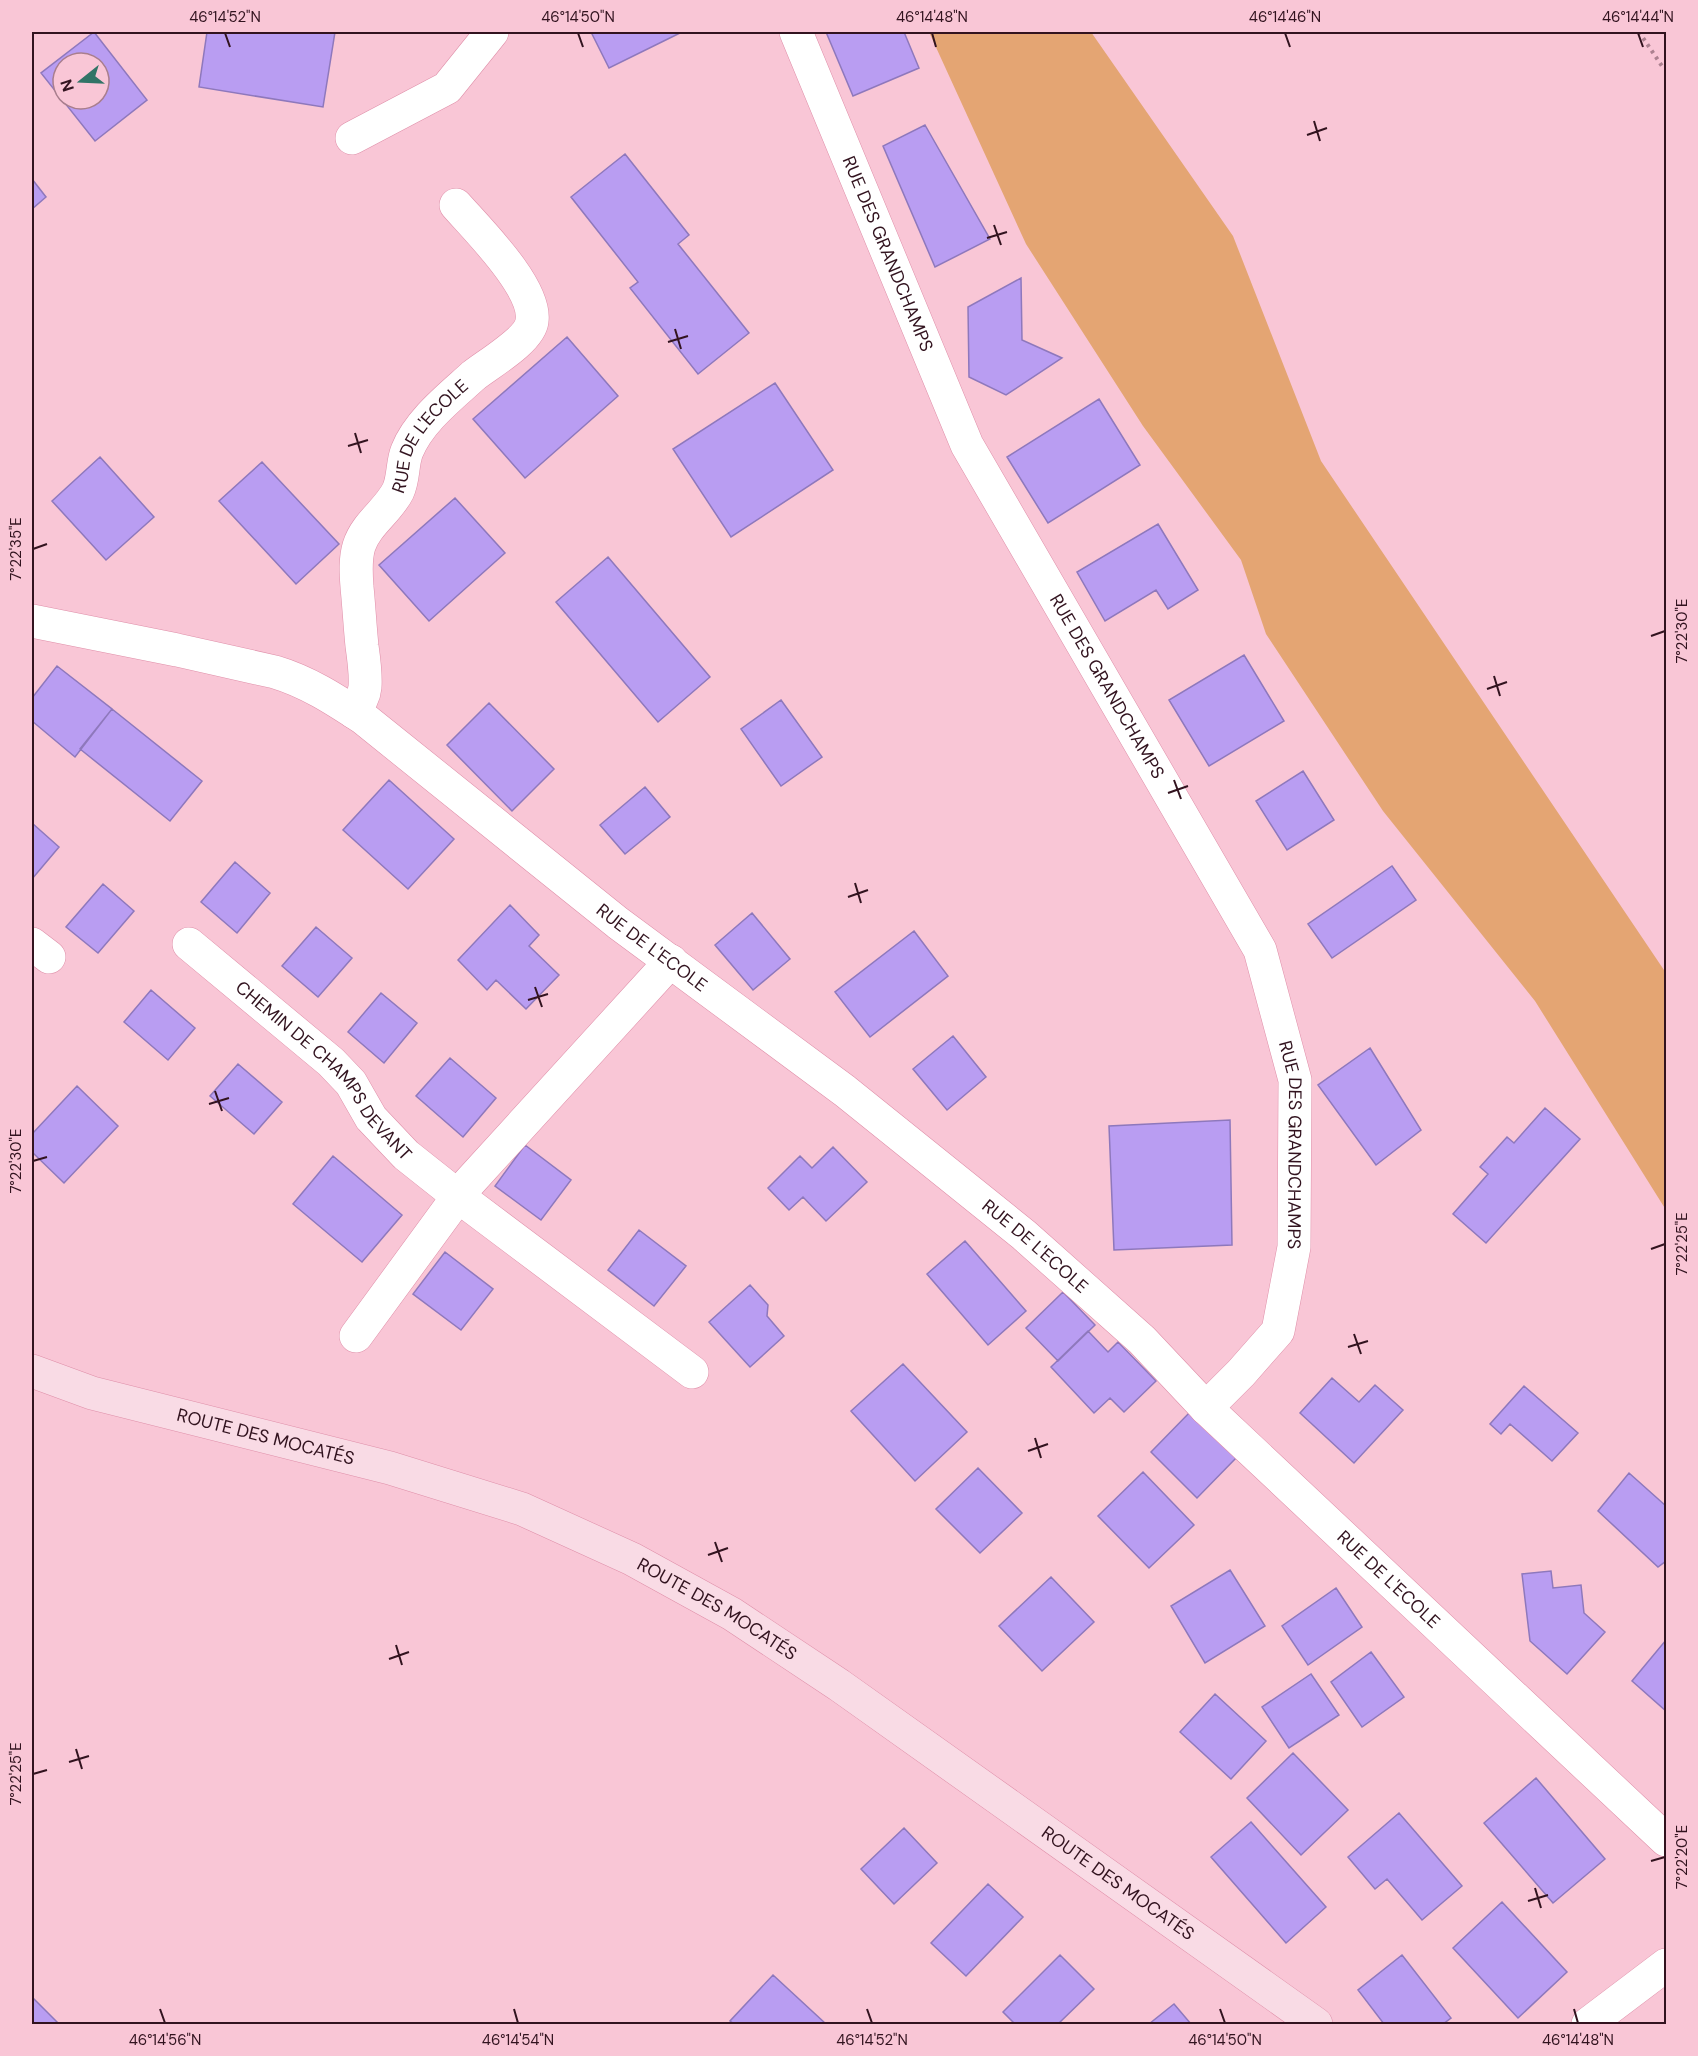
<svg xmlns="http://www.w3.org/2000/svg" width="1698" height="2056" font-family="'DM Sans',sans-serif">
<rect width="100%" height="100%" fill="#f9c6d6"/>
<path fill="#e4a573" d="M929,32H1091L1233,236L1321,461L1666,973V1210L1535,1001L1383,811L1266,634L1241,560L1143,426L1026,244Z"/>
<path fill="#b99df2" stroke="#8e78bc" stroke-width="1.5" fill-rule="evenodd" d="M94,32L147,100L95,141L41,73ZM63,63H99V99H63Z
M207,32H335L323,107L199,87Z
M591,32H682L609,68Z
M826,32H904L919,68L853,96Z
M925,125L990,239L935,267L883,146Z
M625,154L689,235L678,244L749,333L698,374L630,288L638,282L571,197Z
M32,179L46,197L32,209Z
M1021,278L1022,340L1062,358L1006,395L969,377L968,307Z
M567,337L618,396L525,478L473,419Z
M775,383L833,470L731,537L673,449Z
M1099,399L1140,465L1048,523L1007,457Z
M100,457L154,517L106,560L52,501Z
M262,462L339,544L296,584L219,501Z
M455,498L505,553L429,621L379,565Z
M1158,524L1198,590L1168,609L1156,590L1105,621L1077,572Z
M608,557L710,677L658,722L556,602Z
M1244,655L1284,721L1209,766L1169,700Z
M57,666L112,709L75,757L32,721V698Z
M781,700L822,757L781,786L741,729Z
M489,703L554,769L512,811L447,745Z
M112,709L202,781L170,821L80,749Z
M1303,771L1334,820L1287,850L1256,801Z
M389,780L454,839L408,889L343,830Z
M645,787L670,817L625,854L600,825Z
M32,823L59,847L32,879Z
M235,862L270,893L237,933L201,902Z
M1392,866L1416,900L1332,958L1308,924Z
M103,884L134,911L98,953L66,927Z
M510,905L539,935L529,946L559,975L526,1009L496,980L487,990L458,960Z
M752,913L790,959L753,990L715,945Z
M316,927L352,958L318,997L282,966Z
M914,931L948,976L870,1037L835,992Z
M151,990L195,1028L168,1060L124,1022Z
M381,993L417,1023L384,1063L348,1032Z
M953,1036L986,1077L947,1110L913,1069Z
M1370,1048L1421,1130L1376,1165L1318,1085Z
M450,1058L496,1098L463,1137L416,1096Z
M238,1064L282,1102L254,1134L210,1096Z
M77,1086L118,1126L64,1183L32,1152V1134Z
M1545,1108L1580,1139L1486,1243L1453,1214L1488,1174L1480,1167L1507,1137L1514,1143Z
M1230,1120L1232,1245L1114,1250L1109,1126Z
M525,1145L571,1180L541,1220L495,1186Z
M833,1147L867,1182L826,1221L803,1197L789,1210L768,1188L800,1156L812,1168Z
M333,1156L402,1215L362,1262L293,1204Z
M639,1230L686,1266L654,1306L608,1270Z
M965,1241L1026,1311L988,1345L927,1274Z
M445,1252L493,1289L461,1330L413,1294Z
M750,1285L768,1305L767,1316L784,1336L750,1367L709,1322Z
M1063,1292L1095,1325L1058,1361L1026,1328Z
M1088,1331L1108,1352L1118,1342L1156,1381L1124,1412L1110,1398L1094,1413L1051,1367Z
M903,1364L967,1432L915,1481L851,1411Z
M1332,1378L1359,1402L1375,1385L1403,1410L1354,1463L1300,1413Z
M1524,1386L1578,1433L1552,1461L1510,1424L1501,1434L1490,1424Z
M1191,1411L1237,1457L1197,1498L1151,1452Z
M978,1468L1022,1513L980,1553L936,1509Z
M1143,1472L1194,1525L1149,1568L1098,1516Z
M1629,1473L1666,1506V1561L1658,1567L1598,1511Z
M1230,1570L1265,1626L1205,1663L1171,1606Z
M1551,1571L1553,1588L1581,1585L1584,1613L1605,1632L1567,1674L1530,1641L1522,1574Z
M1051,1577L1094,1622L1042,1671L999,1626Z
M1336,1588L1362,1627L1308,1665L1282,1626Z
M1666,1640V1711L1632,1681Z
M1371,1652L1404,1697L1362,1727L1331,1682Z
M1311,1674L1339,1715L1289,1748L1262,1707Z
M1215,1694L1266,1741L1231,1779L1180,1732Z
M1293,1753L1348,1810L1301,1855L1247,1798Z
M1536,1778L1605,1859L1553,1903L1484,1823Z
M1399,1813L1462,1886L1422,1920L1387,1879L1375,1889L1348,1857Z
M1251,1822L1326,1907L1286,1943L1211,1857Z
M904,1828L937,1863L894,1904L861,1869Z
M988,1884L1023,1917L966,1976L931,1943Z
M1502,1902L1567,1972L1518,2018L1453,1948Z
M1060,1955L1094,1989L1058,2024H1015L1003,2012Z
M1402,1955L1451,2018L1443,2024H1384L1358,1990Z
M773,1975L826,2024H734L730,2021Z
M32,1997L59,2024H32Z
M1174,2004L1191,2024H1149Z"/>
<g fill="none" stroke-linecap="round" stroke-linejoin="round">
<defs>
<g id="street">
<path id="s1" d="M796,32L967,445L1260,950L1295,1080L1294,1247L1278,1331L1241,1373L1206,1408"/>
<path d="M352,138L447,88L492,32"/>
<path id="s2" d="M32,621L177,650L275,672C308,682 334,699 363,718L618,923L845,1091L1024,1235L1142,1340L1206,1408L1666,1840"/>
<path id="s3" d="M354,712C359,704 364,697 365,687C366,674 364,660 362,646C360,627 359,607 357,587C356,574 355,559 359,546C366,524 388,511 398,491C404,478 402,463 407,451C419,421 450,397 473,376C488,364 530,340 532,321C537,288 477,229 456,205"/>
<path d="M32,944L49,957"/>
<path id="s4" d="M189,944L331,1062L351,1083L371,1118L406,1155L459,1197L692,1372"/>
<path d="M356,1336L465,1187L671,961"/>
<path d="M1588,2024L1666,1965"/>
</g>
<g id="secondary">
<path id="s5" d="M32,1371L92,1393L390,1468L522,1509L632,1559L732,1614L839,1685L1316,2024"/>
</g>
</defs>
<use href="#street" stroke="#df8fa9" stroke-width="34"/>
<use href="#secondary" stroke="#df8fa9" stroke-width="34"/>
<path stroke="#ac8190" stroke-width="4" stroke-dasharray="3 4.5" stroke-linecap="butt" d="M1639,32L1662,66L1666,69"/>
<use href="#street" stroke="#fff" stroke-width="33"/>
<use href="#secondary" stroke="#f9dbe5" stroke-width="33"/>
</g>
<path fill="none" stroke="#32131f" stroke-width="2" d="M225,33L230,47M578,33L583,47M932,33L936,47M1285,33L1290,47M1638,33L1643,47M1314,121L1320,141M1307,135L1327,128M994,225L1001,245M987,238L1007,232M675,329L681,349M668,342L688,336M355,433L361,453M348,446L368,440M33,549L47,544M1651,636L1665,631M1494,676L1500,696M1487,689L1507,682M1174,780L1181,799M1168,793L1188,786M855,883L861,903M848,897L868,890M535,987L542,1007M528,1000L548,994M215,1091L222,1111M209,1104L229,1098M33,1161L47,1157M1651,1249L1665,1244M1354,1334L1361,1354M1348,1347L1368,1341M1035,1438L1041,1458M1028,1451L1048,1444M715,1542L722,1562M708,1555L728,1548M396,1645L402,1665M389,1659L409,1652M76,1749L82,1769M69,1762L89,1756M33,1774L47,1770M1651,1861L1665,1857M1535,1888L1541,1908M1528,1901L1548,1895M160,2009L165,2023M514,2009L518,2023M867,2009L872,2023M1220,2009L1225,2023M1574,2009L1578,2023"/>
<g text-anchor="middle" stroke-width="4.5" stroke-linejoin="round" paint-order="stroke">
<g font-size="18" fill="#32131f" stroke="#f9c6d6">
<text dy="6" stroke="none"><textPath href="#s1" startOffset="240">RUE DES GRANDCHAMPS</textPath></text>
<text dy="6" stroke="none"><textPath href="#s3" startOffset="302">RUE DE L'ECOLE</textPath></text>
<text dy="6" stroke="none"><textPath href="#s1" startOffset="726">RUE DES GRANDCHAMPS</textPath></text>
<text dy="6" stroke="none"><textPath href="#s2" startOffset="717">RUE DE L'ECOLE</textPath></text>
<text dy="6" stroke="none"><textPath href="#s4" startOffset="186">CHEMIN DE CHAMPS DEVANT</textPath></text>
<text dy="6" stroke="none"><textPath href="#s1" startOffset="1230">RUE DES GRANDCHAMPS</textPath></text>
<text dy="6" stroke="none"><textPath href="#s2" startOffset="1203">RUE DE L'ECOLE</textPath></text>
<text dy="6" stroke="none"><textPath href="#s5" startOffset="243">ROUTE DES MOCATÉS</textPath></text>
<text dy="6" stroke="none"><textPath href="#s2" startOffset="1689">RUE DE L'ECOLE</textPath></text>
<text dy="6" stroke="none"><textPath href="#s5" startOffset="729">ROUTE DES MOCATÉS</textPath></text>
<text dy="6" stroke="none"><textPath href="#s5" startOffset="1215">ROUTE DES MOCATÉS</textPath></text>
</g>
</g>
<rect width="1698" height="2056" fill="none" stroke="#f9c6d6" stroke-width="66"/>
<g transform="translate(81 81) rotate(252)"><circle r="28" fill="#f9c6d6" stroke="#a97e8d" stroke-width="1.5"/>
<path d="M0-4.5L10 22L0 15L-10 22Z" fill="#317467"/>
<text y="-9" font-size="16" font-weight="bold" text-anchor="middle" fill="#32131f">N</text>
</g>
<rect x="33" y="33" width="1632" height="1990" fill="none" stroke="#32131f" stroke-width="2"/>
<g font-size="15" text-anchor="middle" fill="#32131f">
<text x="225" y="22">46°14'52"N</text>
<text x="578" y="22">46°14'50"N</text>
<text x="932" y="22">46°14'48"N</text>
<text x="1285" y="22">46°14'46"N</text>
<text x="1638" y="22">46°14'44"N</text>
<text transform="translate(16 549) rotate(-90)" y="5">7°22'35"E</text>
<text transform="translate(1682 631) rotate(-90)" y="5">7°22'30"E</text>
<text transform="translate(16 1161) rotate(-90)" y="5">7°22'30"E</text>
<text transform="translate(1682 1244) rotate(-90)" y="5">7°22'25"E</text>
<text transform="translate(16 1774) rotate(-90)" y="5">7°22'25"E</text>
<text transform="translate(1682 1857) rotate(-90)" y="5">7°22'20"E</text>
<text x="165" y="2045">46°14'56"N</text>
<text x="518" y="2045">46°14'54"N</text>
<text x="872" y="2045">46°14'52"N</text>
<text x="1225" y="2045">46°14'50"N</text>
<text x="1578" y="2045">46°14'48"N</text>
</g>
</svg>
